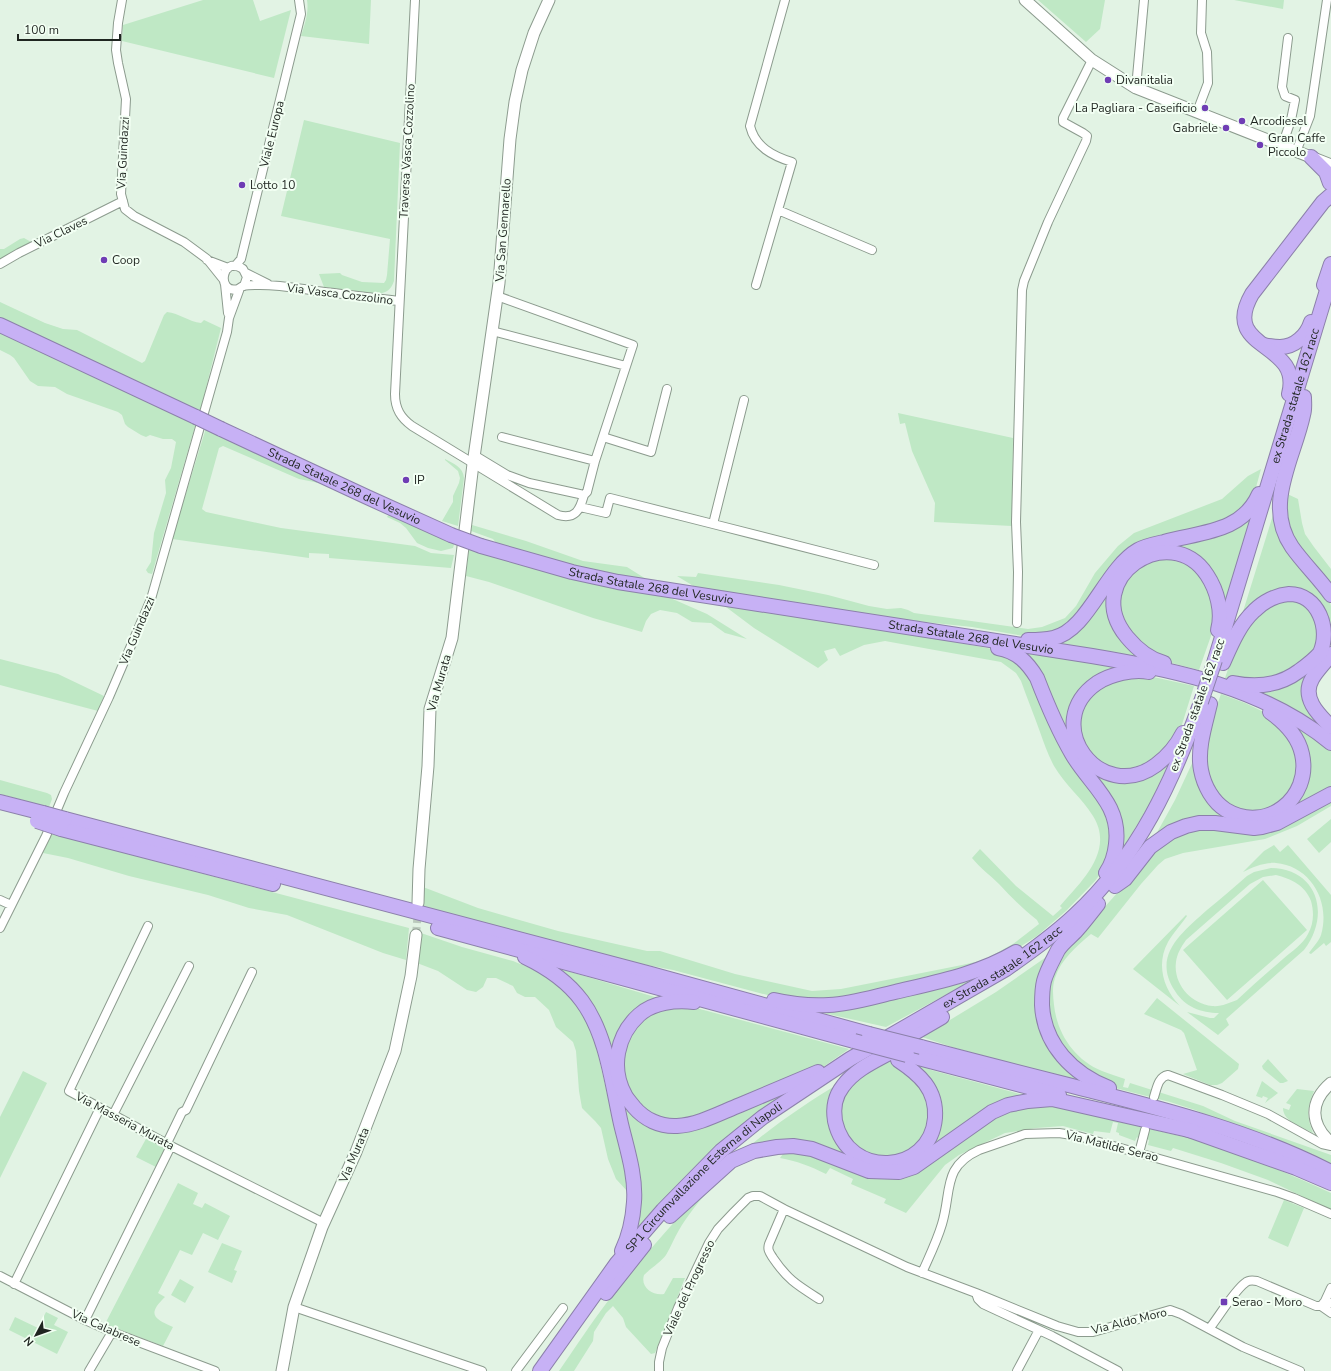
<svg xmlns="http://www.w3.org/2000/svg" width="1331" height="1371" font-family="'Nunito Sans',sans-serif">
<rect width="100%" height="100%" fill="#e2f3e4"/>
<path fill="#bfe8c5" fill-rule="evenodd" d="M203,0H253L260,21L291,10L274,78L122,41L123,25Z
M307,0H371L369,44L301,36C305,24 309,12 307,0Z
M1038,0H1105L1100,29L1086,42Z
M1234,0H1284L1283,9Z
M304,120L400,143L394,281C391,290 387,292 378,294L324,287L319,274L340,273L342,275L362,282L384,283L386,280L387,275L390,239L281,216Z
M24,238L33,243L0,262V249H4L20,239Z
M0,302L45,323L63,329L77,330L142,363L145,361L164,315L167,312C179,313 189,322 201,323L204,320L221,328L200,412L0,318Z
M0,331L196,423L152,574L148,573L146,570L151,562L154,533L166,493L165,480L171,468L176,442L172,439H163L150,435L146,437L141,435L128,427L125,424L122,415L118,412L67,394L55,387L38,386L30,381L14,358L10,355L0,350Z
M898,413L1013,438L1012,526L934,522L935,503L912,451L905,423L900,424Z
M206,428L319,483L299,479L223,446L219,448L202,509L206,512L281,528L415,546L431,553L454,555L451,568L329,558V554L309,553V558L172,539Z
M445,459C454,464 463,467 464,478L458,526L442,521L453,502V496L459,483L460,478L458,471L445,460Z
M1261,469L1255,491L1248,504L1225,521L1134,545L1125,551L1113,564L1079,613L1071,622L1054,633L1029,637L972,627L897,619L695,587L677,576L696,577L698,573L779,585L828,595L869,606L887,609L901,608L908,610L914,613L1028,629L1042,627L1065,618L1076,606L1095,573L1118,546L1134,533L1222,499L1248,476Z
M1283,492L1298,499L1302,523L1305,534L1314,547L1331,569V588L1288,535Z
M389,514L455,541L453,548L441,551L428,548L417,543L406,528L400,523L387,517Z
M1248,514H1250L1251,517L1222,613C1222,594 1217,576 1202,563C1193,555 1181,550 1169,549C1155,547 1141,551 1129,560C1110,576 1104,609 1116,630C1122,641 1131,650 1141,657V658L1048,643C1088,629 1091,607 1114,576C1119,569 1123,562 1130,558C1156,538 1199,542 1228,528C1236,525 1242,519 1248,514Z
M1273,515L1329,599L1331,606V644L1325,655L1307,678L1331,734V736L1249,690L1272,687L1327,643L1303,593L1241,618Z
M472,525L526,541L583,561L627,567L646,579C594,573 549,560 498,545L493,539L471,531Z
M469,548L659,593L707,614L747,639L725,633L711,623L692,622L677,613L660,610L651,614L646,621L642,632L593,618L489,582L466,576Z
M1162,557L1194,567L1212,595L1213,621L1212,633L1199,670L1164,661L1140,646L1118,609L1127,575Z
M1298,600L1320,621L1315,651L1283,676L1244,682L1225,678L1237,643L1244,629L1273,602Z
M722,604L895,631L1003,651L1023,668L1105,808L1113,834L1106,866L1095,881L1066,911L1037,936L1012,952L987,964L906,985L822,1001L771,996L673,970L626,961L422,906L423,887L478,908L558,931L647,951H660L735,974L812,991L841,989L962,965L984,960L1013,944L1039,924L1037,920C1023,909 1011,897 999,884C990,875 980,868 972,858L980,849L1016,886L1053,916L1062,908L1060,906C1081,882 1115,851 1093,816C1082,798 1065,785 1054,766C1048,755 1044,743 1040,732C1034,715 1027,698 1021,681L1016,673L1001,662L885,641L864,645L840,656L835,648L824,651L828,660L818,668L754,628Z
M1022,651L1125,668C1111,673 1090,676 1081,690C1076,698 1073,716 1070,726L1110,779L1172,757L1149,805L1120,853L1121,845L1077,756Z
M0,659L58,674L104,696L98,711L0,685Z
M1140,674L1194,686L1179,734L1144,769L1110,770L1084,749L1079,715L1097,687Z
M1221,694L1245,703L1266,713L1289,734L1300,759L1293,791L1266,811L1232,809L1208,785L1205,739Z
M1287,720L1311,735L1331,751V790C1309,797 1291,816 1268,822C1254,826 1240,822 1226,820C1200,815 1175,823 1154,838L1175,800L1195,757C1195,842 1308,839 1308,765C1308,747 1300,732 1287,720Z
M0,780L47,793L51,795L52,799L49,807L0,794Z
M1331,799V806L1297,826L1265,839L1183,853L1165,859L1158,865L1141,884L1098,938L1091,934C1077,946 1061,959 1055,978C1052,987 1053,996 1054,1005C1057,1034 1075,1060 1102,1071C1109,1074 1117,1076 1125,1079L1123,1087L1128,1088L1130,1083L1203,1106L1235,1121L1331,1155V1166L1195,1110L1170,1102L1115,1088L1067,1060L1044,1012L1055,963L1118,892L1143,859L1183,832Z
M1331,819V842L1319,853L1307,839Z
M52,834L409,928L406,960L383,953L287,915L249,908L208,895L129,876L68,858L43,853Z
M1274,845L1280,852L1288,845L1331,895V942L1326,946L1324,943L1311,954L1309,953C1313,947 1319,941 1321,935C1331,901 1310,866 1276,863C1264,862 1253,867 1243,872L1264,851Z
M1271,868C1318,869 1331,915 1304,950L1226,1019L1229,1025L1218,1035L1187,1012L1210,1018H1214L1219,1013C1201,1013 1185,1007 1175,991C1151,955 1183,932 1207,910C1221,899 1234,887 1247,876L1254,872ZM1276,875C1291,879 1305,885 1311,901C1314,912 1314,923 1308,934C1303,944 1291,952 1283,959C1267,973 1252,986 1237,1000C1229,1003 1221,1007 1212,1006C1191,1004 1173,984 1176,962C1177,954 1181,947 1186,940L1250,884L1263,877Z
M1263,880L1307,930L1227,1000L1183,950Z
M1186,915L1187,916C1181,925 1173,933 1168,942C1156,964 1163,989 1180,1006L1133,969Z
M421,933L462,947L513,961L542,973L560,987L573,1000L584,1016L594,1038L626,1174L628,1192L616,1179L608,1159L601,1128L595,1121L582,1108L579,1091L576,1051L573,1042L556,1027L549,1010L535,997H525L517,993L513,986L496,978H487L483,987L476,992L467,990L438,971L417,963Z
M1052,953L1035,1006L1038,1024L1044,1042L1054,1057L1067,1071L1082,1081L1079,1082L955,1048L922,1037L996,992Z
M544,964L665,1000L640,1009L614,1077L662,1126L805,1081C772,1106 738,1130 706,1157C677,1181 653,1212 629,1242L634,1217L598,1027Z
M986,973L886,1027L806,1009Z
M1157,998L1239,1064L1238,1069L1222,1083L1217,1085H1210L1183,1074L1197,1070L1184,1033L1181,1030L1144,1014Z
M685,1005L849,1049L823,1067L695,1119H664L642,1108L624,1083L623,1044L647,1013Z
M884,1059L894,1062L914,1075L932,1110L921,1142L899,1158L859,1152L837,1119L847,1086Z
M1268,1059L1288,1081L1283,1083H1280L1263,1069L1262,1066Z
M904,1061L921,1064L931,1070L1031,1097L973,1121L896,1168L814,1147L745,1150C775,1124 807,1103 841,1082L837,1089L842,1145L901,1163L938,1116Z
M23,1071L47,1083L0,1178V1117Z
M1262,1081L1278,1093L1265,1103L1268,1098L1263,1096L1262,1098L1256,1096Z
M1297,1089L1314,1091C1307,1108 1306,1116 1313,1133C1303,1127 1283,1122 1283,1108L1289,1110L1291,1105L1286,1103Z
M1047,1103L1065,1105L1141,1127L1138,1138L1137,1137L1135,1141L1119,1135V1133L1116,1132L1118,1123L1113,1122L1110,1133L1094,1131L1093,1134L1063,1126L1036,1128L1005,1133L959,1155L945,1165L906,1213L884,1203L886,1199L851,1184L853,1179L830,1168L826,1174C810,1166 797,1161 780,1158L783,1154C742,1145 697,1200 679,1230C674,1238 671,1247 666,1255C661,1262 651,1268 644,1275C640,1287 653,1296 664,1294L673,1278H685L655,1353L651,1354L626,1327L623,1318L613,1306L606,1313L594,1332L593,1341L574,1371H559C575,1348 591,1323 608,1301C630,1272 654,1245 678,1218C694,1200 709,1180 730,1166C747,1155 767,1149 788,1150C829,1151 865,1186 906,1171C918,1167 928,1159 938,1152C960,1138 989,1114 1014,1107C1025,1104 1036,1103 1047,1103Z
M1150,1129C1165,1133 1182,1136 1197,1140C1244,1154 1287,1173 1331,1193V1210L1268,1180L1221,1163L1173,1148L1171,1151L1148,1145L1149,1140L1147,1139Z
M147,1137L168,1148L158,1168L136,1157Z
M178,1183L198,1193L193,1204L202,1208L205,1203L230,1216L218,1240L203,1233L192,1255L180,1250L158,1293L165,1297C146,1315 155,1319 173,1327L163,1346L105,1324Z
M1284,1200L1304,1208L1288,1247L1268,1238Z
M222,1243L242,1251L234,1270L237,1271L232,1283L208,1272Z
M180,1279L194,1287L185,1303L171,1295Z
M46,1312L58,1318L54,1325L68,1332L57,1354L9,1330L15,1317L38,1328Z"/>
<g fill="none" stroke-linecap="round" stroke-linejoin="round">
<path stroke="#bbcabd" stroke-width="8" stroke-dasharray="8 4" stroke-linecap="butt" d="M416,935L418,910"/>
<defs>
<path id="street" d="M122,0L118,23L116,50L118,63L126,99L121,194L125,209L134,216L184,242L207,259L223,279
M415,0L395,394C395,409 401,418 412,426L558,515C575,520 580,510 584,495
M1136,88L1144,0
M1197,112L1208,83L1207,52L1201,33L1202,0
M1282,146L1291,120L1295,100L1285,96L1282,87L1288,38
M1296,152L1310,116L1327,0
M778,210L872,250
M207,260L228,268
M0,264L19,253L123,201
M235,266L241,259L301,14L299,0
M246,273L268,284
M225,284L228,313
M756,285L792,162C773,156 755,147 750,126L785,0
M244,286L247,277L243,269C221,254 216,295 238,289C240,288 241,287 243,286C247,285 252,285 255,285C276,284 296,288 317,291C344,294 372,298 399,301
M492,331L626,366
M502,437L595,461
M603,437L651,452L667,389
M474,455L507,475L529,483L584,495L587,492L595,461L633,345L497,296
M580,507L606,513L610,498L713,524L744,400
M713,524L874,565
M1017,623L1018,572L1016,522L1022,290L1024,281L1048,222L1086,141L1087,136L1083,133L1063,122V118L1092,60
M0,900L11,905
M148,926L69,1091L171,1146L324,1223
M0,928L46,836L64,793L109,697L151,599L227,332L229,318L240,288
M1154,1097C1157,1088 1158,1077 1168,1075L1222,1095L1268,1114L1322,1144L1331,1146
M113,1115L189,966
M167,1143L182,1112L186,1110L252,972
M1139,1153L1145,1130
M784,1209L769,1244C767,1250 770,1253 773,1258C788,1280 797,1285 819,1299
M922,1273C929,1257 937,1241 942,1224C952,1191 942,1167 979,1150L1025,1134L1059,1133L1078,1136L1277,1192L1294,1198L1331,1214
M0,1276L85,1320L112,1332L215,1371
M14,1284L100,1108
M976,1293L978,1299L983,1304L1052,1336L1118,1371
M1321,1306L1325,1301L1331,1288
M1321,1306L1331,1313
M294,1307L482,1371
M85,1320L171,1146
M1209,1329C1218,1318 1234,1291 1245,1283C1248,1280 1252,1280 1257,1281L1316,1306H1321L1331,1303
M89,1371L112,1332
M516,1371L563,1308
M659,1371V1362L662,1348L678,1308L709,1243L718,1229L734,1212L748,1198L753,1196H760L784,1209L907,1267L976,1293L1057,1326L1078,1332H1093L1170,1310L1181,1314L1243,1347L1300,1371
M1017,1371L1039,1330"/>
<path id="secondary" d="M1025,0L1092,60L1136,88L1331,165
M418,903L419,869L428,766L430,709L452,638L473,464L499,283L510,139L515,102L522,70L534,33L549,0
M1331,1083C1309,1102 1310,1124 1331,1143
M282,1371L294,1307L322,1227L356,1152L395,1051L411,976L416,935"/>
<g id="highway">
<path d="M1311,157L1326,172L1330,183"/>
<path d="M1324,285L1331,264"/>
<path d="M0,325L196,417"/>
<path d="M1264,345C1269,346 1275,347 1280,347C1295,347 1307,335 1311,322"/>
<path d="M1289,394C1303,341 1219,351 1252,294L1323,202L1331,195"/>
<path d="M1304,397C1304,403 1305,409 1303,415C1294,458 1263,505 1292,547C1304,564 1319,578 1331,595"/>
<path id="s1" d="M221,429L367,497L451,535"/>
<path id="s2" d="M481,546L572,572L618,582L1092,656C1176,670 1264,688 1331,743"/>
<path d="M1028,640C1036,640 1045,640 1053,638C1088,631 1105,569 1138,550C1145,546 1155,544 1164,542C1200,532 1242,533 1259,494"/>
<path d="M998,648C1017,651 1028,663 1037,678C1047,704 1058,730 1072,754C1090,785 1121,804 1116,844C1115,854 1112,864 1106,873"/>
<path d="M1331,654C1325,663 1317,670 1312,679C1301,698 1319,715 1331,727"/>
<path id="s3" d="M1215,660L1331,277"/>
<path d="M1164,663C1149,659 1137,649 1127,637C1079,579 1170,518 1207,575C1217,590 1223,612 1218,630"/>
<path d="M1223,663C1231,645 1239,625 1254,611C1263,602 1276,595 1289,594C1318,594 1331,629 1320,653C1314,660 1306,666 1299,671C1279,686 1257,688 1233,683"/>
<path d="M1149,672C1133,669 1111,674 1097,683C1039,723 1100,806 1156,765C1168,756 1176,747 1183,733"/>
<path d="M1210,704C1205,725 1197,749 1201,770C1204,786 1213,802 1226,810C1266,834 1312,798 1302,754C1298,735 1284,722 1270,712"/>
<path d="M0,802L43,813"/>
<path d="M65,819L651,974L869,1034"/>
<path d="M61,829L273,884"/>
<path d="M1115,886L1125,879L1150,847L1171,832L1186,826L1199,823H1215L1254,828L1262,827L1277,823L1331,794"/>
<path d="M1098,904C1091,913 1084,922 1077,930C1071,937 1063,942 1058,950C1053,960 1047,970 1044,981C1042,989 1042,997 1042,1005C1044,1045 1073,1074 1109,1088"/>
<path d="M438,928L854,1041"/>
<path d="M525,957C546,967 568,982 582,1001C607,1035 612,1084 621,1124C627,1149 636,1176 634,1202C633,1218 629,1236 622,1251"/>
<path d="M774,1000C791,1004 811,1006 829,1005C851,1004 873,997 895,992C937,982 979,974 1016,952"/>
<path d="M694,1002C676,1000 653,1002 639,1015C617,1035 610,1068 625,1095C627,1099 631,1103 634,1107C644,1119 660,1127 677,1126C698,1125 720,1113 740,1105C766,1094 792,1083 818,1072"/>
<path d="M892,1046L942,1017"/>
<path d="M921,1047C977,1062 1033,1076 1088,1090C1171,1111 1255,1133 1331,1172"/>
<path d="M907,1055L1059,1095"/>
<path d="M898,1060C919,1074 937,1089 935,1118C930,1175 848,1180 835,1121C833,1109 835,1096 843,1086C857,1067 880,1059 900,1047"/>
<path d="M1186,1129L1296,1168L1331,1183"/>
<path d="M670,1216L731,1161L754,1151L777,1147L793,1146L812,1149L869,1171L899,1172L914,1167L992,1112L1008,1105L1028,1101L1052,1099L1193,1131"/>
<path d="M606,1293L644,1245"/>
<path id="s4" d="M540,1371L617,1263L663,1210L721,1151L763,1117L850,1059L1006,969C1030,952 1054,935 1075,915C1138,857 1173,781 1201,702"/>
</g>
</defs>
<use href="#street" stroke="#8c9b8e" stroke-width="10"/>
<use href="#secondary" stroke="#8c9b8e" stroke-width="13"/>
<use href="#highway" stroke="#8c80aa" stroke-width="16"/>
<use href="#street" stroke="#fff" stroke-width="8"/>
<use href="#secondary" stroke="#fff" stroke-width="11"/>
<use href="#highway" stroke="#c7b1f5" stroke-width="14"/>
<defs>
<path id="highway-bridge" d="M196,417L221,429
M451,535L481,546
M1201,702L1215,660
M43,813L65,819
M37,821L61,829
M869,1034L921,1047
M854,1041L907,1055"/>
</defs>
<use href="#highway-bridge" stroke="#8c80aa" stroke-width="16" stroke-linecap="butt"/>
<use href="#highway-bridge" stroke="#c7b1f5" stroke-width="14"/>
</g>
<g fill="#6f3db4" stroke="#f2fff3" stroke-width="1.5">
<circle cx="1108" cy="80" r="4"/>
<circle cx="1205" cy="108" r="4"/>
<circle cx="1242" cy="121" r="4"/>
<circle cx="1226" cy="128" r="4"/>
<circle cx="1260" cy="145" r="4"/>
<circle cx="242" cy="185" r="4"/>
<circle cx="104" cy="260" r="4"/>
<circle cx="406" cy="480" r="4"/>
<rect x="1220" y="1298" width="8" height="8" rx="2"/>
</g>
<g text-anchor="middle" stroke-width="4" stroke-linejoin="round" paint-order="stroke">
<g font-size="12" fill="#1f2520" stroke="#f2fff3" text-anchor="start">
<text x="1116" y="84">Divanitalia</text>
<text x="1197" y="112" text-anchor="end">La Pagliara - Caseificio</text>
<text x="1250" y="125">Arcodiesel</text>
<text x="1218" y="132" text-anchor="end">Gabriele</text>
<text x="1268" y="142">Gran Caffe<tspan x="1268" dy="14">Piccolo</tspan></text>
<text x="250" y="189">Lotto 10</text>
<text x="112" y="264">Coop</text>
<text x="414" y="484">IP</text>
<text x="1232" y="1306">Serao - Moro</text>
</g>
<g font-size="12" fill="#1f2520" stroke="#f2fff3">
<text transform="translate(272 134) rotate(-76)" y="4">Viale Europa</text>
<text transform="translate(407 151) rotate(-87)" y="4">Traversa Vasca Cozzolino</text>
<text transform="translate(123 153) rotate(-87)" y="4">Via Guindazzi</text>
<text transform="translate(503 230) rotate(-86)" y="4">Via San Gennarello</text>
<text transform="translate(61 232) rotate(-26)" y="4">Via Claves</text>
<text transform="translate(340 294) rotate(7)" y="4">Via Vasca Cozzolino</text>
<text dy="4" stroke="none"><textPath href="#s3" startOffset="276">ex Strada statale 162 racc</textPath></text>
<text dy="4" stroke="none"><textPath href="#s1" startOffset="136">Strada Statale 268 del Vesuvio</textPath></text>
<text dy="4" stroke="none"><textPath href="#s2" startOffset="175">Strada Statale 268 del Vesuvio</textPath></text>
<text transform="translate(137 631) rotate(-67)" y="4">Via Guindazzi</text>
<text dy="4" stroke="none"><textPath href="#s2" startOffset="499">Strada Statale 268 del Vesuvio</textPath></text>
<text transform="translate(439 683) rotate(-74)" y="4">Via Murata</text>
<text transform="translate(1197 705) rotate(-70)" y="4">ex Strada statale 162 racc</text>
<text dy="4" stroke="none"><textPath href="#s4" startOffset="622">ex Strada statale 162 racc</textPath></text>
<text transform="translate(125 1121) rotate(28)" y="4">Via Masseria Murata</text>
<text transform="translate(1112 1146) rotate(14)" y="4">Via Matilde Serao</text>
<text transform="translate(354 1155) rotate(-67)" y="4">Via Murata</text>
<text dy="4" stroke="none"><textPath href="#s4" startOffset="255">SP1 Circumvallazione Esterna di Napoli</textPath></text>
<text transform="translate(689 1288) rotate(-65)" y="4">Viale del Progresso</text>
<text transform="translate(1129 1321) rotate(-14)" y="4">Via Aldo Moro</text>
<text transform="translate(106 1328) rotate(24)" y="4">Via Calabrese</text>
</g>
</g>
<g transform="translate(36 1335) rotate(229)" stroke="#f2fff3" stroke-width="3" paint-order="stroke">
<path d="M0-3L7 15L0 10L-7 15Z" fill="#1f2520"/>
<text y="-6" font-size="11" font-weight="bold" text-anchor="middle" fill="#1f2520">N</text>
</g>
<path d="M18 34v6h102v-6" fill="none" stroke="#1f2520" stroke-width="2"/>
<text x="24" y="34" font-size="12" fill="#1f2520" stroke="#f2fff3" stroke-width="3" paint-order="stroke">100 m</text>
</svg>
